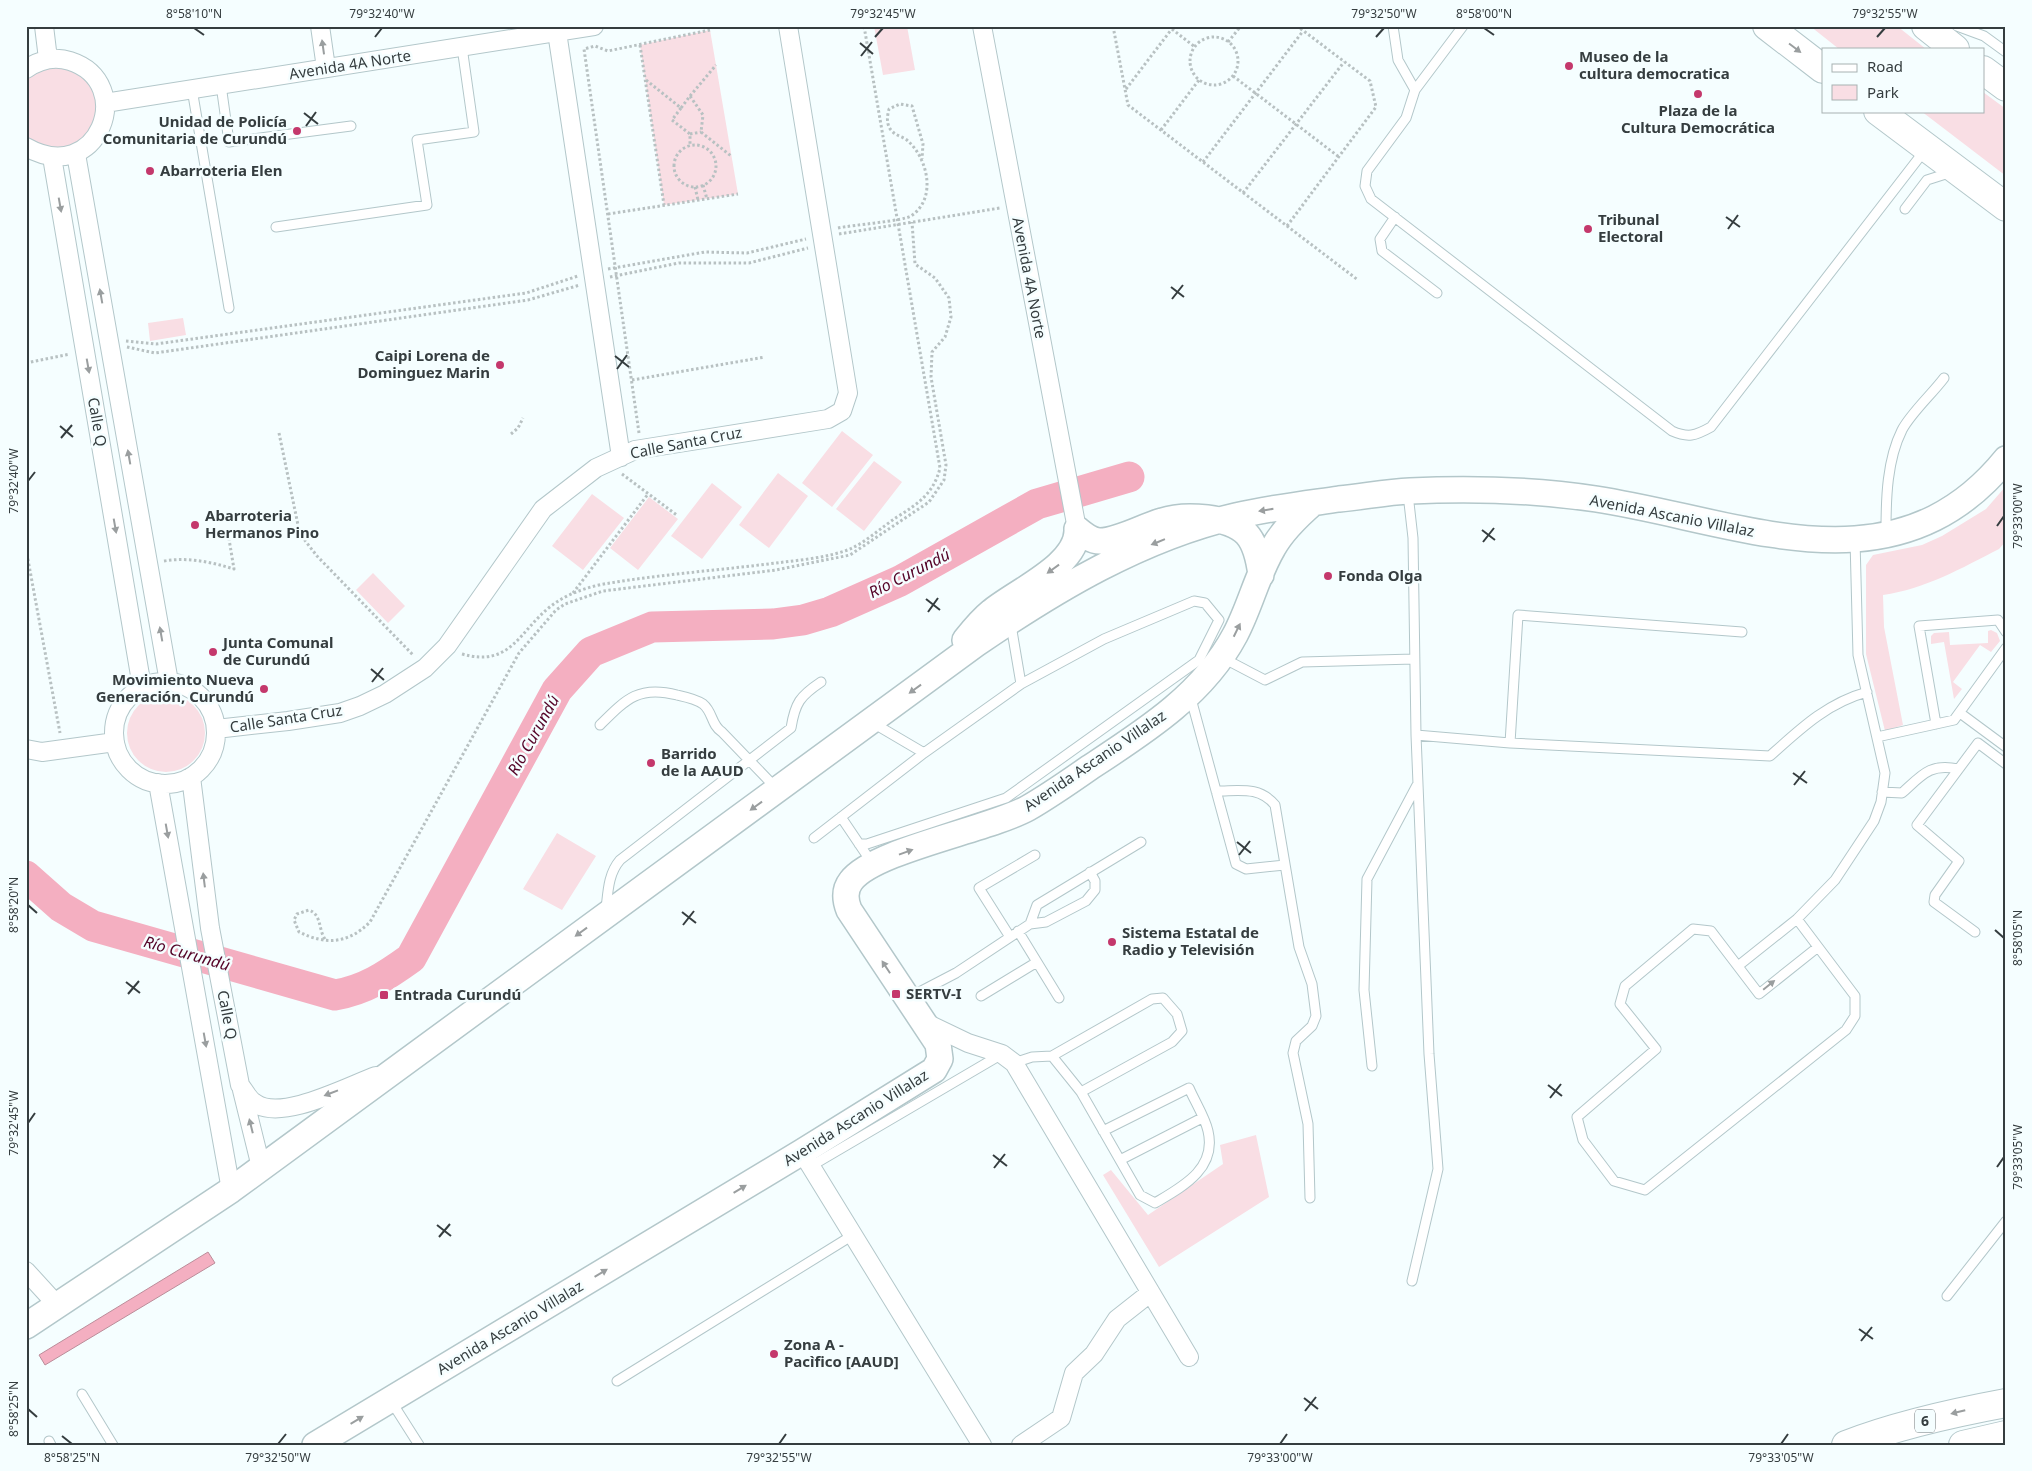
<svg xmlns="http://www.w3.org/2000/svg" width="2032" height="1471" font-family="'Noto Sans',sans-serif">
<rect width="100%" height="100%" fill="#f5feff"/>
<path fill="#f9dee4" d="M874,26H907L915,70L883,75Z
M1810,26H1897L1926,49H1839Z
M710,30L738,194L664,205L640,45Z
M76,63L105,103L85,149L26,147V69Z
M1983,92L2006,109V176L1921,111H1983Z
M183,318L186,335L150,341L148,323Z
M842,431L873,455L832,507L802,483Z
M874,461L902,482L864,531L836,509Z
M778,473L808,496L769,548L739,525Z
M712,483L742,507L702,559L671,536Z
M2006,486V541L1999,549C1962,568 1925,589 1883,595L1884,627L1903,725L1885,731L1866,654V565L1873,555L1922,545L1942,536L1986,509Z
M592,494L624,518L583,570L552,546Z
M649,497L678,519L638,570L610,548Z
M373,573L405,606L388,623L356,590Z
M1991,630L1997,633L2000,641L1991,652L1980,645L1953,682L1962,689L1954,699L1944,642L1931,644V636L1934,633L1949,632L1950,645L1988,643V631Z
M127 733a39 39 0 1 1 78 0a39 39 0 1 1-78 0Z
M557,833L596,856L562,910L523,889Z
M1256,1135L1269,1197L1159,1267L1103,1175L1111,1170L1148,1215L1223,1164L1220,1145Z"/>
<path fill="#f4afc1" stroke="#bb8d9a" d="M208,1252L215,1263L45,1365L39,1355Z"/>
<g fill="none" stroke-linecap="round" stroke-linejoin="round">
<path stroke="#f4afc1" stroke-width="31" d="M26,876L61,907L93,926L335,995C365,990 386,976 411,958L557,690L591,652L652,627L773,624L803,620L830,612L900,581L1037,504L1129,477"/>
<defs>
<path id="lane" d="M1393,26L1398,60L1415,90
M1463,26L1415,90L1406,118L1367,171L1365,186L1371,199L1672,431C1688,438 1695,436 1711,427L1925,150
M1957,26L1984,36L2006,52
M221,85L229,142L351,126
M192,89L229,308
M1905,209L1927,180L1952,172
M1395,217L1380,239L1382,251L1437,293
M276,227L427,205L417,140L474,132L462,47
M1408,494L1413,538L1416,735L1429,1054L1438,1169L1412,1281
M1886,530C1886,498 1887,460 1902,430C1911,413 1932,394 1944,378
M2006,632L1998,620L1919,626L1936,724L1954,720L2006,648
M1223,658L1265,680L1302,662L1414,659
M1190,695L1236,864L1246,869L1285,865
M1960,713L2006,747
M873,723L924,753L1021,684L1011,625
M600,725C626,699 639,685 677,695C686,697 696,699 703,704C713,712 711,725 722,732L776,788
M1416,735L1510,743L1770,756C1800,729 1827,703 1867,692
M1877,737L1936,724
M1510,743L1518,615L1742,632
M1216,791C1240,791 1259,786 1275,805L1299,947L1312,984L1316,1016L1312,1026L1296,1041L1293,1053L1308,1124L1310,1198
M1882,792L1902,793C1922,775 1930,763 1958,769
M841,817L872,863
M814,838L924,753
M859,844H867L1006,798L1199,660L1219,620L1205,603L1194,601L1104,639L1021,684
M606,909C608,892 608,874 620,860L791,728C795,703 800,696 821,682
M1797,919L1855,996V1016L1846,1030L1645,1190L1614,1181L1583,1140L1577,1117L1656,1049L1620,1004L1625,986L1693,929L1711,931L1759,994L1818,947
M1030,924L1046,922L1086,901L1095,890V881L1090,872
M1018,931L1059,998
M1975,932L1934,902L1935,895L1959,861L1917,825L1978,743L2006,764
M1010,937L979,888L1035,855
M1738,966L1797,919L1835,880L1874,821L1881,802L1885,773L1858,655L1855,540
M981,996L1037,962
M908,998L956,973L1030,924L1037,905L1141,842
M1052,1056L1081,1092L1140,1195L1155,1203C1182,1187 1217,1169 1208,1131C1205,1117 1195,1102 1189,1088L1103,1131
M1014,1063L1032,1057L1052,1056L1152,999L1163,998L1177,1014L1182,1031L1172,1042L1081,1092
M1372,1066L1364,990L1367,879L1417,785
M1120,1160L1202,1118
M811,1166L1002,1054
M1947,1296L2006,1221
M617,1381L853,1235
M82,1394L113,1445
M391,1401L419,1445
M49,1441L51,1445"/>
<path id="street" d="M44,26L48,59
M320,26L326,68
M982,26L1077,529
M557,32L621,457
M26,69C39,60 55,56 70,61C138,83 98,188 26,147
M105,103L594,26
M76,154L169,682
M52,157L142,687
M114 733a51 51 0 1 1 102 0a51 51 0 1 1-102 0Z
M216,729L288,721L340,713L360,706L385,694L425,668L447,646L543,509L596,468L635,450L828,419L842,411L848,393L788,26
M26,749L42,752L115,742
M191,777L210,928L240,1085C244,1090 249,1100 255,1103C281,1122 348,1086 376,1076
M158,783L231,1190
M924,1022L968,1043L1002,1054L1014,1063L1189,1357
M242,1090L261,1167
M802,1152L982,1445
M26,1271L58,1306
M1021,1445L1061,1418L1074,1373L1094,1354L1117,1319L1150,1293"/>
<path id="secondary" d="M1077,529C1084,535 1091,541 1100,541C1118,541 1144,526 1162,521C1177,516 1191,516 1207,518C1246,523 1256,537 1261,575
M965,640C973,630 981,620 991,612C1016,591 1079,565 1077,529
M26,1326L231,1190L976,644C1055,590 1141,538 1236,516C1269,508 1304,504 1339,499C1362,497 1386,492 1410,491C1471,488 1535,490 1596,499C1740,521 1894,597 2006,459
M315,1445L802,1152L934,1070L940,1059L938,1044L849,910C845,900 844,890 851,881C874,850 988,830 1028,808C1049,796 1069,782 1089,768C1144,732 1203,695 1235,635C1250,607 1257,575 1273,548C1283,530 1298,516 1313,503"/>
<path id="highway" d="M1767,26L1823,69
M1926,26L1955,49
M1983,70L2006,87
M1878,111L2006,207
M1846,1445C1897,1425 1952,1413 2006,1403
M1963,1445L2006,1435"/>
</defs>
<use href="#lane" stroke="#b3c7ca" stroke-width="11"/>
<use href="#street" stroke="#b3c7ca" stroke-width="20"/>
<use href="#secondary" stroke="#b3c7ca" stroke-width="28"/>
<use href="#highway" stroke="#b3c7ca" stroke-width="30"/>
<path stroke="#b8c1c2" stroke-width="3" stroke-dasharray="2.5 2.5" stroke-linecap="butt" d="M1113,26L1128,105L1358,280
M1168,26L1195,47
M1190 61a24 24 0 1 1 48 0a24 24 0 1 1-48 0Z
M1228,42L1241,26
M640,45L664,205
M1233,76L1339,157
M646,80L681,108L690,96L703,115L701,132L731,156
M1126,89L1174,26
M690,96L716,65
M681,108L672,120L690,134V146
M1161,130L1199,80
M690,134L701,132
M674 166a21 21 0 1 1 42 0a21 21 0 1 1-42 0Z
M1203,162L1303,31
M703,185L707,199
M695,187L698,200
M1243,193L1344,62
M608,214L738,194
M1287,226L1376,107L1370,81L1297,26
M838,228C852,225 903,221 911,216C937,199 928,159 908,141C904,137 896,136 892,131C886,125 887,117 889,109L900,104L912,106L923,144L922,159
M839,234L1000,208
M608,269L705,252L747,253L806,239
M610,277L679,263H749L808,248
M126,341L156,344L526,293L578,276
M127,347L155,353L528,300L580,285
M26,363L70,354
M632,380L765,357
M279,433L298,525L303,538L317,556L414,656
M639,433L584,49L595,46L608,51L710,30
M511,434L518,428L523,418
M622,474L678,516
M26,549L60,733
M164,561C188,557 211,562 234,569L229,539
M573,593L648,494
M462,654C511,668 519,631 551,606C568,593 590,586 610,583C665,574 721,570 776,563C800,560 827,558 850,549C866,542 882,527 897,517C918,504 934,493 940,468L864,26
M325,939C318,929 322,915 309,910L297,914L294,920L299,932C326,945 348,944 370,922L519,653L556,610L565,604L603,591L776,570L850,555L929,502L944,480L946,465L931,377L932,352L945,337L951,317L949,298L935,278L915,264L912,222"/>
<use href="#lane" stroke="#fff" stroke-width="9"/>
<use href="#street" stroke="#fff" stroke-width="18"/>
<use href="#secondary" stroke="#fff" stroke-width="25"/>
<use href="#highway" stroke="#fff" stroke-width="28"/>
</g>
<defs><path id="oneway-solid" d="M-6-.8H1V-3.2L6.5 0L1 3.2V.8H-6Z" transform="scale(1.25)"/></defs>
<g fill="#9a9e9f">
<use href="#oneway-solid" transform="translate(323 47) rotate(-98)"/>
<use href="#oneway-solid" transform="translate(1795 48) rotate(37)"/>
<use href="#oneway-solid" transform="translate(60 205) rotate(80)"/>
<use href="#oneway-solid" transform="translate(101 296) rotate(-100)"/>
<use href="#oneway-solid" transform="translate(88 366) rotate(80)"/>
<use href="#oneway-solid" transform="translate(129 457) rotate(-100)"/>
<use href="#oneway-solid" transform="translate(1266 510) rotate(171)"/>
<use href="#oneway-solid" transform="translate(115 526) rotate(80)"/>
<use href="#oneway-solid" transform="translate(1158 542) rotate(158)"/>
<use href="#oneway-solid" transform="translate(1053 569) rotate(144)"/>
<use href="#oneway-solid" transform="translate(1237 630) rotate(-64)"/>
<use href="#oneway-solid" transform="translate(161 634) rotate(-100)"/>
<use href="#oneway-solid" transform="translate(915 689) rotate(144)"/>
<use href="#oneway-solid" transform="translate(756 806) rotate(144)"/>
<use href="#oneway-solid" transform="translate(167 831) rotate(80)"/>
<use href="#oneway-solid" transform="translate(906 852) rotate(-20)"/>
<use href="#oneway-solid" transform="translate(204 880) rotate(-97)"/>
<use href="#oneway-solid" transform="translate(581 932) rotate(144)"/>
<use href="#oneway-solid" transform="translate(886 967) rotate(-123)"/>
<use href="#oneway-solid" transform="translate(1769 985) rotate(-39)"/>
<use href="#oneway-solid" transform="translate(205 1040) rotate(80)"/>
<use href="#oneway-solid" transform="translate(331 1093) rotate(159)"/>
<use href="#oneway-solid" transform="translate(251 1126) rotate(-104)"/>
<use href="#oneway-solid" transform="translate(740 1189) rotate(-31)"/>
<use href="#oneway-solid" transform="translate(601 1273) rotate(-31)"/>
<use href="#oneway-solid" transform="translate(1958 1412) rotate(166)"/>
<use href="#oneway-solid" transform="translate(357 1420) rotate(-31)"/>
</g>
<path fill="none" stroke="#353d3f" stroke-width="2" d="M194,28L204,35M1484,28L1494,35M375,37L382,28M875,37L883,28M1376,37L1384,28M1877,37L1885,28M860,43L873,54M861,56L872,42M304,113L318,124M306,126L316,112M1726,217L1740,227M1728,229L1738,215M1171,287L1184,297M1172,299L1183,285M615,356L629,367M617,369L627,355M60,426L73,437M61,438L72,425M28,481L35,472M1997,526L2004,516M1482,530L1495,540M1483,542L1494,528M926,599L940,610M928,612L938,598M371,669L384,680M372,682L383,668M1793,773L1807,783M1794,785L1805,771M1237,842L1251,853M1239,855L1250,841M28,905L37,913M682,912L696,923M683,925L694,911M1995,930L2004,938M126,982L140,993M128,994L139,981M1548,1085L1562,1096M1550,1098L1561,1084M28,1123L35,1113M993,1155L1007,1166M1997,1167L2004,1157M994,1168L1005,1154M437,1225L451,1236M439,1237L450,1224M1859,1329L1873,1339M1861,1341L1872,1327M1304,1398L1318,1409M28,1409L37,1417M1305,1411L1316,1397M62,1436L72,1444M278,1444L286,1434M779,1444L786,1434M1280,1444L1287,1434M1781,1444L1788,1434"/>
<g fill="#c4386c" stroke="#f5feff" stroke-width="2">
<circle cx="1569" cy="66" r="5"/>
<circle cx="1698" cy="94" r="5"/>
<circle cx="297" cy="131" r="5"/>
<circle cx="150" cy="171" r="5"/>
<circle cx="1588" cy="229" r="5"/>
<circle cx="500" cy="365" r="5"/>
<circle cx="195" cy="525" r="5"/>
<circle cx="1328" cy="576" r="5"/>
<circle cx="213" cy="652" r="5"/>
<circle cx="264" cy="689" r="5"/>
<circle cx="651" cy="763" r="5"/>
<circle cx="1112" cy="942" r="5"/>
<rect x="891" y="989" width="10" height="10" rx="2.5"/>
<rect x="379" y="990" width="10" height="10" rx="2.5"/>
<circle cx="774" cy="1354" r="5"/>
</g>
<g text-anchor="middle" stroke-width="5" stroke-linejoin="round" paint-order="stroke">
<rect fill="#f5feff" stroke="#6f7779" stroke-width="1" x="1915" y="1409.5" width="20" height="23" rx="4"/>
<g font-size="14" font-weight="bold" fill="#353d3f">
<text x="1925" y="1426">6</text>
</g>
<g font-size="15" font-weight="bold" fill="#353d3f" stroke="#f5feff" text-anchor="start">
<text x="1579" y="62">Museo de la<tspan x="1579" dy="17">cultura democratica</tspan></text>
<text x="1698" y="116" text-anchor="middle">Plaza de la<tspan x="1698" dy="17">Cultura Democrática</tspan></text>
<text x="287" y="127" text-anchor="end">Unidad de Policía<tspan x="287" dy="17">Comunitaria de Curundú</tspan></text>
<text x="160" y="176">Abarroteria Elen</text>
<text x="1598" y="225">Tribunal<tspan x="1598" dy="17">Electoral</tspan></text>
<text x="490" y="361" text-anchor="end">Caipi Lorena de<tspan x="490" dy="17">Dominguez Marin</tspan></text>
<text x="205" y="521">Abarroteria<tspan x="205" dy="17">Hermanos Pino</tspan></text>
<text x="1338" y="581">Fonda Olga</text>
<text x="223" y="648">Junta Comunal<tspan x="223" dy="17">de Curundú</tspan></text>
<text x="254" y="685" text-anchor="end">Movimiento Nueva<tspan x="254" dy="17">Generación, Curundú</tspan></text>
<text x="661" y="759">Barrido<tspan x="661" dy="17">de la AAUD</tspan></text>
<text x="1122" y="938">Sistema Estatal de<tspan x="1122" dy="17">Radio y Televisión</tspan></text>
<text x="906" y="999">SERTV-I</text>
<text x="394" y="1000">Entrada Curundú</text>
<text x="784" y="1350">Zona A -<tspan x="784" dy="17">Pacìfico [AAUD]</tspan></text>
</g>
<g font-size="15" fill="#353d3f" stroke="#f5feff">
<text transform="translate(350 65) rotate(-9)" y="5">Avenida 4A Norte</text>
<text transform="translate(1029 278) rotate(79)" y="5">Avenida 4A Norte</text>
<text transform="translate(97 422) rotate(80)" y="5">Calle Q</text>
<text transform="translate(686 443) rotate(-11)" y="5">Calle Santa Cruz</text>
<text transform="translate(1672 516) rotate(11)" y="5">Avenida Ascanio Villalaz</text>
<text transform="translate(286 719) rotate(-9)" y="5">Calle Santa Cruz</text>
<text transform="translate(1095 761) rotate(-34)" y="5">Avenida Ascanio Villalaz</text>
<text transform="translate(227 1015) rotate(79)" y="5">Calle Q</text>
<text transform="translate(856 1118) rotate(-32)" y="5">Avenida Ascanio Villalaz</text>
<text transform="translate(510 1328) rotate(-31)" y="5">Avenida Ascanio Villalaz</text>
</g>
<g font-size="16" font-style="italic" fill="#540327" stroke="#f5feff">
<text transform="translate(909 573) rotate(-27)" y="6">Río Curundú</text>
<text transform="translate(533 735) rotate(-61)" y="6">Río Curundú</text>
<text transform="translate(187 953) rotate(16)" y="6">Río Curundú</text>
</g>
</g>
<rect width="2032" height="1471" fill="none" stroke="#f5feff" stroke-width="55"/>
<rect x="1822" y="48" width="162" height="65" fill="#f5feff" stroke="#a8b1b2"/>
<rect x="1832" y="64" width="25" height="8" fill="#ffffff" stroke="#a8b1b2"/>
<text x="1867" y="72" font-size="15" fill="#353d3f">Road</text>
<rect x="1832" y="85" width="25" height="15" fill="#f9dee4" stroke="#a8b1b2"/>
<text x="1867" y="98" font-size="15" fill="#353d3f">Park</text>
<rect x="28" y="28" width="1976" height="1416" fill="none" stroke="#353d3f" stroke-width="2"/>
<g font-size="12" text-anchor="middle" fill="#353d3f">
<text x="194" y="18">8°58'10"N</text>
<text x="382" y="18">79°32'40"W</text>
<text x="883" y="18">79°32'45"W</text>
<text x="1384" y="18">79°32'50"W</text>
<text x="1484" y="18">8°58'00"N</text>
<text x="1885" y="18">79°32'55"W</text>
<text transform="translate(14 481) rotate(-90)" y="4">79°32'40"W</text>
<text transform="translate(2018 516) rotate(-90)" y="4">79°33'00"W</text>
<text transform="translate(14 905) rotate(-90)" y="4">8°58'20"N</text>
<text transform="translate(2018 938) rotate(-90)" y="4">8°58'05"N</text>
<text transform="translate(14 1123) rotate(-90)" y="4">79°32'45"W</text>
<text transform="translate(2018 1157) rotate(-90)" y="4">79°33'05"W</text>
<text transform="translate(14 1409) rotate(-90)" y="4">8°58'25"N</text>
<text x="72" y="1462">8°58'25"N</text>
<text x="278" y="1462">79°32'50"W</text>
<text x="779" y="1462">79°32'55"W</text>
<text x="1280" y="1462">79°33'00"W</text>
<text x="1781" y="1462">79°33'05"W</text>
</g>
</svg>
